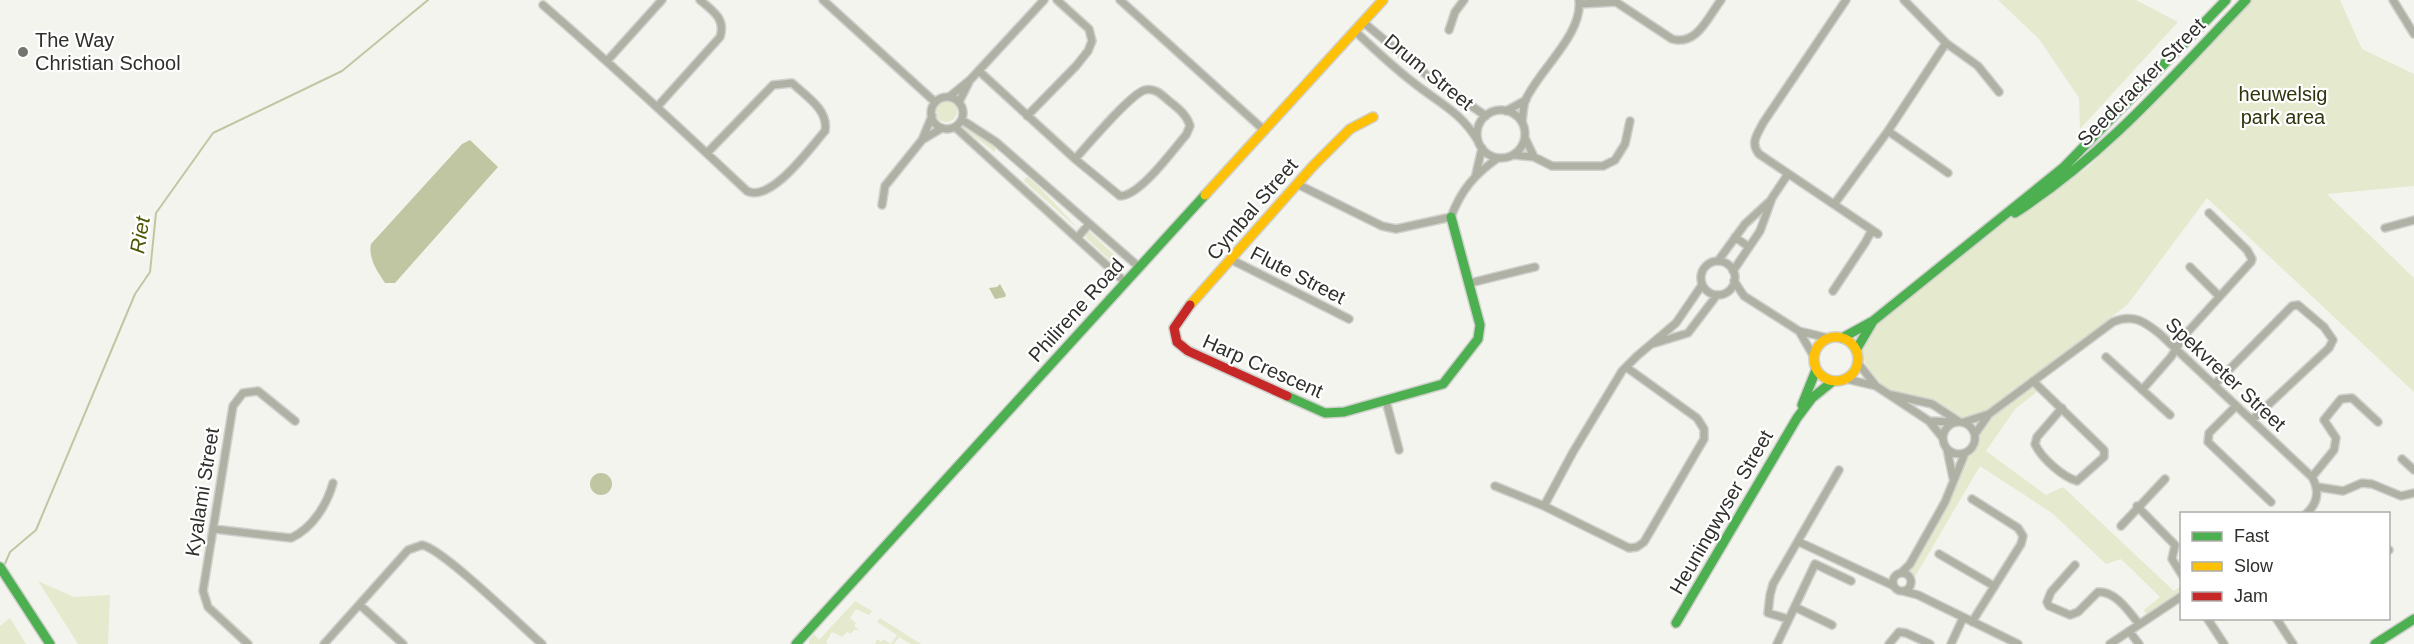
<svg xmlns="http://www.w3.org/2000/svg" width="2414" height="644" font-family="Helvetica,sans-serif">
<rect width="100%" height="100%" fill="#f4f4ef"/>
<path fill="#e5e9cd" d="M1998,0H2136L2178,22L2080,129L2079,98L2039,39Z
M2249,0H2340L2362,49L2414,74V186L2327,194L2414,278V392L2207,198L2128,304L2033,380L2042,388L2015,409L1986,451L2046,495L2063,487L2174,591L2181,586V596L2148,618L2144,610L2160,597L2121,559L2106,564L2052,513L1980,466L1916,575L1911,579L1910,564L1965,453L1973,446L1975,434L1987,417L1964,422L1951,417L1935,405L1900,396L1876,386L1858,347L1870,327L2000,221L2032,206L2087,168L2172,86L2216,32Z
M935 111a11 11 0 1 1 22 0a11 11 0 1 1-22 0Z
M962,125L995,147V152L962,128Z
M1028,177C1046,193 1062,211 1078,229L1024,181L1025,178Z
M1090,232L1126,266V270L1122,271L1086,238V233Z
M38,581L74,597L110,595L108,644H78Z
M855,601L872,611L869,615L856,609L850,618L856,623L854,626L859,630H854L851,634L847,632L842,637L832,632L826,642L828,644H809V640L814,634L819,640Z
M10,618L26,644H0V626Z
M880,618L921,644H911L899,637L894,644H875L877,639L881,642L883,639L891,644L897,635L877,622Z"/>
<path fill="#c1c6a2" d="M470,140L498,167L395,283H385C377,271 368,258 371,244L462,144Z
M1000,284L1006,295L1005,297L995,299L989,288L997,287Z
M590 484a11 11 0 1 1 22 0a11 11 0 1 1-22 0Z"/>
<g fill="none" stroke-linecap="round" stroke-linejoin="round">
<path stroke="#c1c6a2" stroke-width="2" d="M4,566L10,552L36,530L135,294L150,272L156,213L213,133L342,71L428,0"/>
<defs>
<path id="street" d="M823,0L935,102
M1120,0L1265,131
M1846,0L1763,123C1757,135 1750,143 1759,154L1878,234
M2393,0L2414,34
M1580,4L1616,2L1672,39C1697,46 1708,17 1721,0
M543,5C612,65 680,128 747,191C771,203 810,148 825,131C829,110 806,96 792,83L773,85L707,153
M1363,22L1429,77L1486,116
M1449,30L1455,12L1464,0
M1355,31C1374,49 1393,67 1414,83C1439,103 1461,112 1478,141
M1946,43L1978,66L1999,92
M607,61L662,0
M979,71L1075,159L1120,196C1140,196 1172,151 1186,135L1190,126C1187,115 1178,108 1169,101C1163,96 1155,87 1145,90C1130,94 1088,145 1075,159
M931 113a16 16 0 1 1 32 0a16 16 0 1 1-32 0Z
M949,97L971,79L1044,0
M959,102L969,82
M657,107L720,37C726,19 713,11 700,0
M1477 134a24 24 0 1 1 48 0a24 24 0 1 1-48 0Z
M1506,111L1526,100
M1027,116L1076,66L1088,51L1092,41L1089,29L1057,0
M962,120L996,142L1139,267
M1522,122C1523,115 1523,105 1526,99C1540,69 1583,34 1579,0
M955,127L1125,282
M1888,131L1948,173
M1525,138L1534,157
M922,140L942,128
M1514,155L1534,157L1552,166H1603L1615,160L1625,144L1630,121
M1476,174L1482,148
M1297,184L1382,226L1396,229L1451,217C1461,190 1475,174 1498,158
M1835,203L1888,131L1946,43L1904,0
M882,205L885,186L922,140L932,116
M2385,228L2414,220
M1735,237L1749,247
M1077,238L1089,224
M1232,260L1349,319
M1718,261L1745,224L1771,200
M1701 278a17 17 0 1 1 34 0a17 17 0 1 1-34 0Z
M2190,267L2219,296
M1733,271L1760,231L1772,198L1788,174
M1734,281L1744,296L1799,331L1828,338
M1470,283L1535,267
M1833,291L1865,243L1872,230
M1799,331L1814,357
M1652,344L1688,333L1717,295
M2106,357L2170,415
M1858,363L1876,386
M1846,379L1876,386L1929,421L1942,437
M2033,381L2104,450V457L2077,481C2063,477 2041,458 2035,444L2037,437L2062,408
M2214,385L2292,306L2298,305L2324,327L2333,340L2329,348L2252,420
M2142,390L2171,357L2184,336L2251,262L2252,259L2247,250L2209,213
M1892,395L1932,404L1958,421
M1386,401L1399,450
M2236,406L2209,433L2208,442L2271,502
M1929,421L1953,422
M1943 438a16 16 0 1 1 32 0a16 16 0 1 1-32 0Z
M1964,422L1989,414
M1975,434L1989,414L2113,322C2133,313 2145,322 2160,334L2312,477C2320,491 2318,503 2306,514
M1947,449L1953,478
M2402,459L2414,470
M2312,477L2334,450L2336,438L2324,420L2341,399L2352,398L2378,422
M1495,486L1544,506L1629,548L1637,547L1644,542L1704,439V429L1697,418L1626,367
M2318,487L2343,491L2362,483L2372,484L2401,496L2414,493
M1544,506L1573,452L1622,371L1637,356L1676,323L1702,285
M2137,506L2175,545L2172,559L2182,575
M2121,526L2165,479
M214,529L291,538C313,528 327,504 333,483
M1799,542L1894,586
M2388,550H2389
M1939,554L1994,586
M2075,565L2051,592L2047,602L2049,606L2070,615L2078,612L2098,592C2116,591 2129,612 2139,624
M1901,573L1910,564L1945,502L1965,453
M1893 582a9 9 0 1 1 18 0a9 9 0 1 1-18 0Z
M1903,591L1918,595L2018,644
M360,605L403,644
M1795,607L1832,625
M2207,618L2224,644
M2276,618L2293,644
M1788,619L1768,613L1770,595L1773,584L1839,470
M1972,622L2021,544L2023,536L2018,528L1972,499
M2129,631L2139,644
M248,644L208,607L203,591L233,406L243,393L258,391L295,421
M324,644L408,550L422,545C443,549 520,625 542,644
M1777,644L1815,564L1851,581
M1889,644L1899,632L1906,633L1930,644
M1951,644L1963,618
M2110,644L2182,596"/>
<path id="fast" d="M2015,213C2106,154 2171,78 2246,0
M1842,338L1873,321L2064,167L2226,0
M1856,350L1872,323
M1287,396L1325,413L1344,412L1443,384L1478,339L1480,325L1451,217
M1802,405L1816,370
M0,567L50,644
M1676,623L1797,418L1812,398L1833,381
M796,644L1205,195
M2375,644L2414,619"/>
<path id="slow" d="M1205,195L1383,0
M1190,305L1313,166L1350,129L1373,117
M1814 359a22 22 0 1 1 44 0a22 22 0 1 1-44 0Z"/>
<path id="jam" d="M1190,305L1174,328L1177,342L1188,351L1287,396"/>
</defs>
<use href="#street" stroke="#d0d0cd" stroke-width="10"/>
<use href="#fast" stroke="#d0d0cd" stroke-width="12"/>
<use href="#slow" stroke="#d0d0cd" stroke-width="12"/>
<use href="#jam" stroke="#d0d0cd" stroke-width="12"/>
<use href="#street" stroke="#afb1a4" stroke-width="7"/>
<use href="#fast" stroke="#4caf50" stroke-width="9"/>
<use href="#slow" stroke="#ffc107" stroke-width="9"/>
<use href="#jam" stroke="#c62828" stroke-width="9"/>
</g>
<circle fill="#747570" stroke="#fff" stroke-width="2" cx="23" cy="52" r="6"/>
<g text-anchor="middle" stroke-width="4.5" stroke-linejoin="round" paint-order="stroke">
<g font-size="20" fill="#2f302c" stroke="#fff" text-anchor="start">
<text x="35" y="47">The Way<tspan x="35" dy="23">Christian School</tspan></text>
</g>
<g font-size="20" fill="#2f302c" stroke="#fff">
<text transform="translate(1429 72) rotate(39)" y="7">Drum Street</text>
<text transform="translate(2141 82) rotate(-45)" y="7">Seedcracker Street</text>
<text transform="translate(1252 209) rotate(-49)" y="7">Cymbal Street</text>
<text transform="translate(1298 275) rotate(27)" y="7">Flute Street</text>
<text transform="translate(1076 310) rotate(-48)" y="7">Philirene Road</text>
<text transform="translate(1263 366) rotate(24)" y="7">Harp Crescent</text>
<text transform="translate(2226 374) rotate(43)" y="7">Spekvreter Street</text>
<text transform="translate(202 492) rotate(-81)" y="7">Kyalami Street</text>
<text transform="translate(1721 512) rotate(-60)" y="7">Heuningwyser Street</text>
</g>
<g font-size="20" fill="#30350d" stroke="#fff">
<text x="2283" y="101">heuwelsig<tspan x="2283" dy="23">park area</tspan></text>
</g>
<g font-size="21" font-style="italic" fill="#4f5700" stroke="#fff">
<text transform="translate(140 235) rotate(-81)" y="7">Riet</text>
</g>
</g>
<rect x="2180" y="512" width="210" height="108" fill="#ffffff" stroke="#acacab" stroke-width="1.5"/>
<rect x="2192" y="532" width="30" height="9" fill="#4caf50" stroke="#acacab" stroke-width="1.5"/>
<text x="2234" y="542" font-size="18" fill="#2f302c">Fast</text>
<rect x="2192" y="562" width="30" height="9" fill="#ffc107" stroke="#acacab" stroke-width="1.5"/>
<text x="2234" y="572" font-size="18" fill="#2f302c">Slow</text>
<rect x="2192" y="592" width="30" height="9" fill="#c62828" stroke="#acacab" stroke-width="1.5"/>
<text x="2234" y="602" font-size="18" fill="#2f302c">Jam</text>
</svg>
